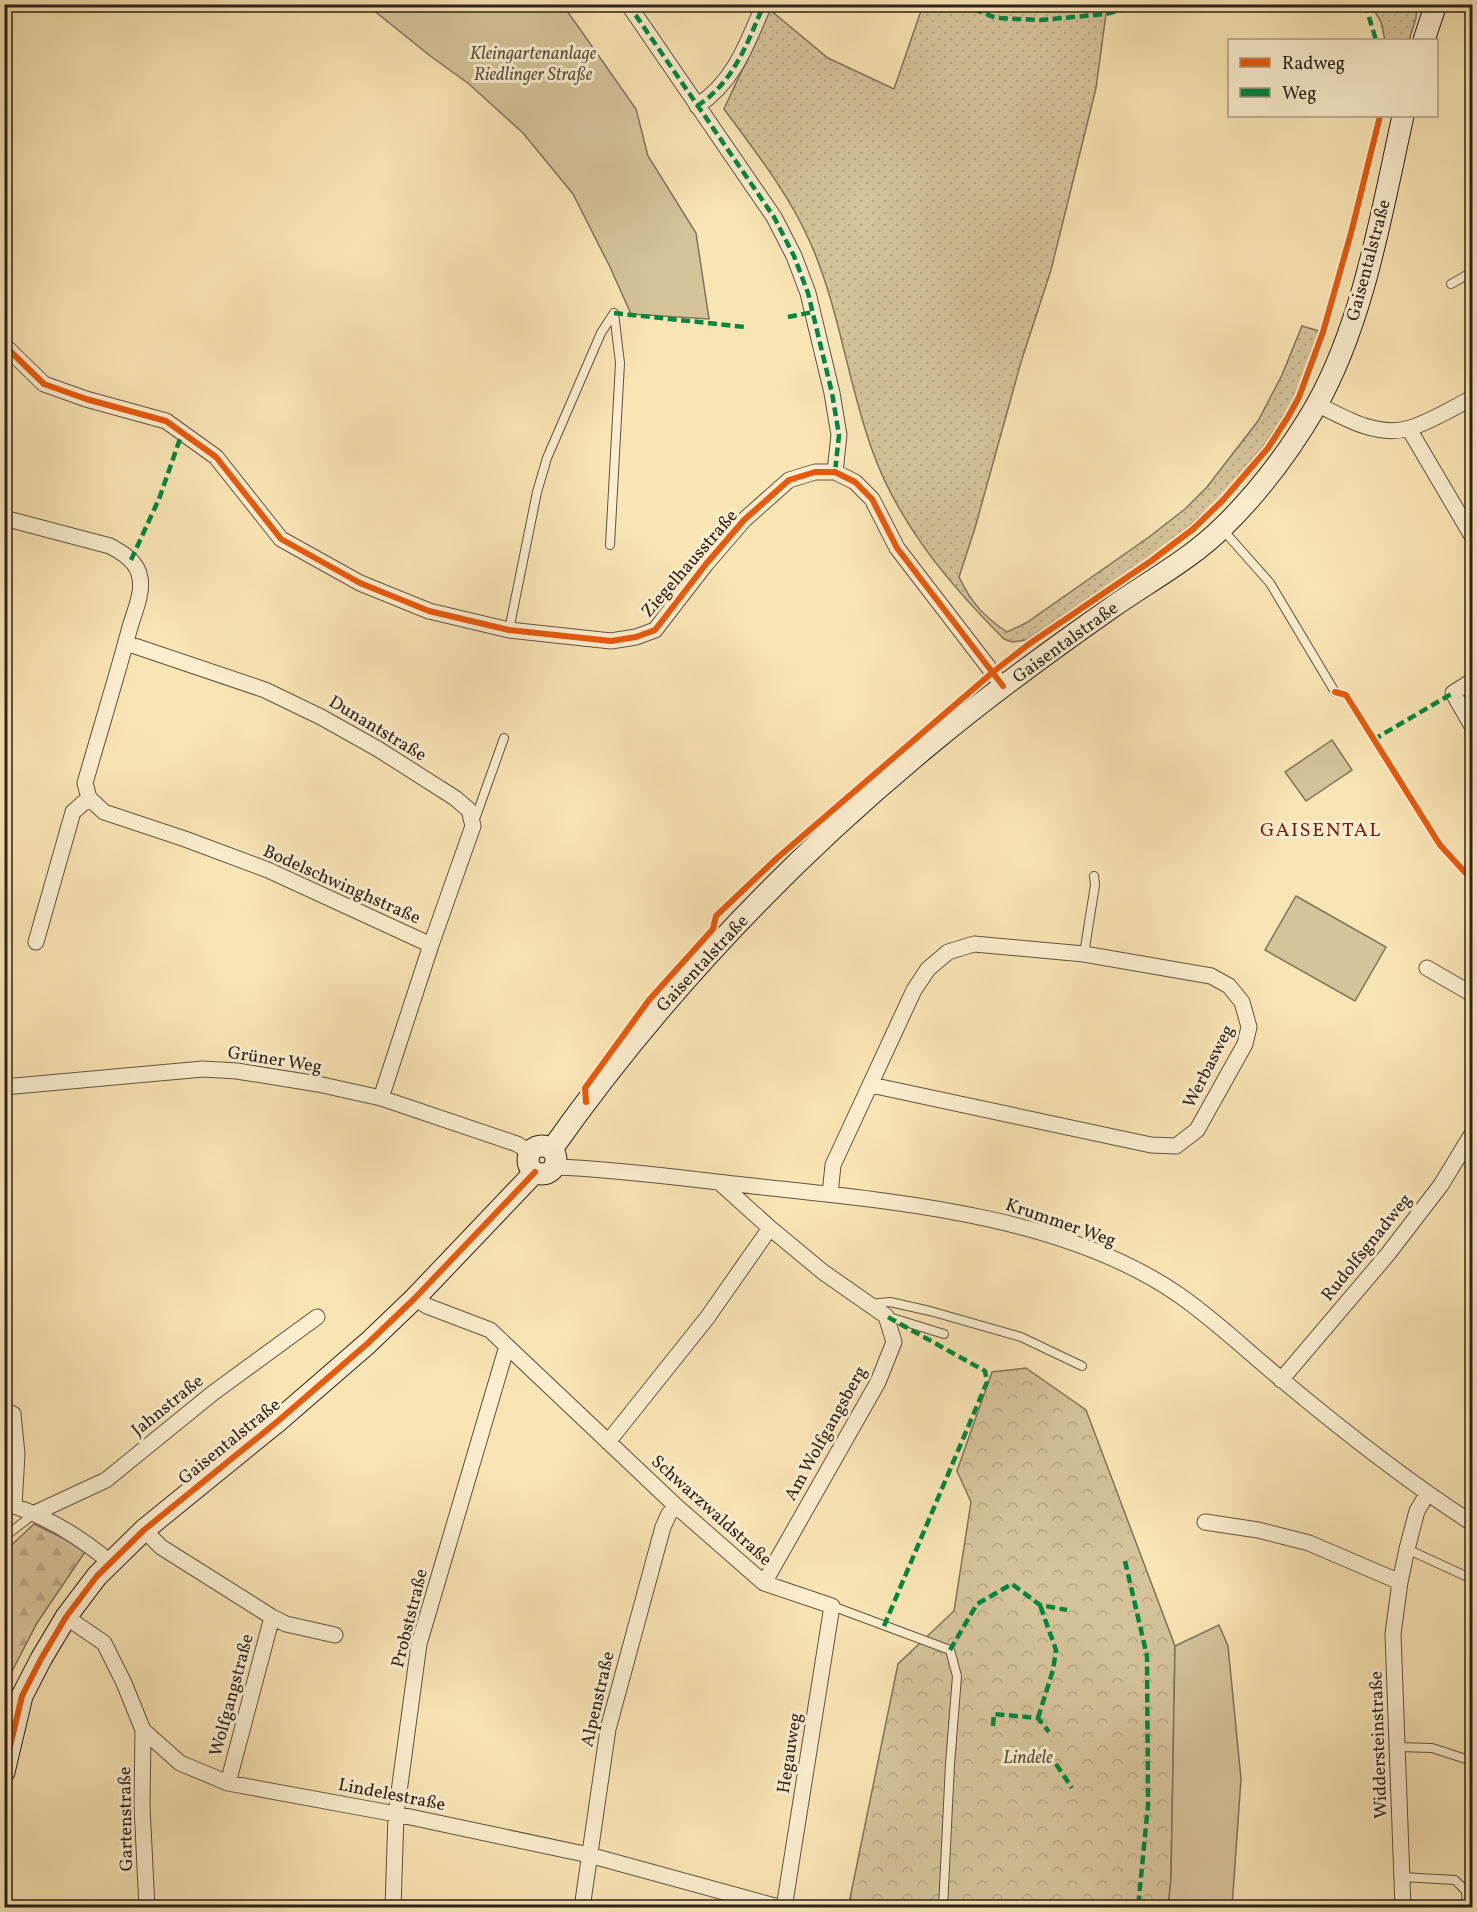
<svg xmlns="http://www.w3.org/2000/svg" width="1477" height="1912" font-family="Vollkorn,serif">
<defs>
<pattern id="grass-dots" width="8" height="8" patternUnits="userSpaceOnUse" patternTransform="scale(1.5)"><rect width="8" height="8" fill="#d6c39a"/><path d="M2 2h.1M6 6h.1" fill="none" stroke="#b8a784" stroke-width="1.8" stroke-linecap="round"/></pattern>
<pattern id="forest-firs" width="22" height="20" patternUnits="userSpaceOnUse" patternTransform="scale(1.5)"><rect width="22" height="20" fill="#d6c39a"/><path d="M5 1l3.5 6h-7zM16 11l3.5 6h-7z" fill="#b8a784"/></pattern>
<pattern id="park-crowns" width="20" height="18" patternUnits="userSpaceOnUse" patternTransform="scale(1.5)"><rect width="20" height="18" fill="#d6c39a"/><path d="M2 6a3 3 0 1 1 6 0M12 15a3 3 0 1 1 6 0" fill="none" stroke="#b8a784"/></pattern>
</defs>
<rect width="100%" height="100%" fill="#f9e4b3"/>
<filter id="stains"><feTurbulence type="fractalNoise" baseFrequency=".00333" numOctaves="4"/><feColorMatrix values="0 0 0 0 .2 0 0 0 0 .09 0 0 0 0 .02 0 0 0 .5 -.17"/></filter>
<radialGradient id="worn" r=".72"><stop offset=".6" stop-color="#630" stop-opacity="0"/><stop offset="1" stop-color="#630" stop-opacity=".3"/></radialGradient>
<path fill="url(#grass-dots)" stroke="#82725c" stroke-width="1.5" d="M923,5H1140L1106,14L1096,88L1051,270L1021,362L975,528L959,577C971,602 983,616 1007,632L1026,623L1149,537L1185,509L1207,487L1258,421L1282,375L1302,326L1319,331L1296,394L1284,416L1265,444L1220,498L1189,526L1153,555L1026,640L1012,642L1004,639C948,583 897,522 871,447C847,379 839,307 810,242C789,194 755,151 724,109L770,10L828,58L894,89Z
M1371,5H1417L1416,18L1409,40H1385L1381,22Z"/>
<path fill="url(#forest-firs)" stroke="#82725c" stroke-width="1.5" d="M34,1524L65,1539L85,1552L37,1623L5,1685V1551Z"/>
<path fill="url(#park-crowns)" stroke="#82725c" stroke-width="1.5" d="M1026,1368L1086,1410L1175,1646L1171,1879L1168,1907L848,1908L898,1664L954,1611L971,1502L957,1471L992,1372Z"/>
<path fill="#d6c39a" stroke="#82725c" stroke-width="1.5" d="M374,4L563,5L636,109L648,156L696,233L709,319L631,314L610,267L573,194L523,133L469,84L429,55L372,9Z
M1332,740L1352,770L1306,801L1285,772Z
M1296,896L1386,947L1355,1001L1265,950Z
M1219,1625L1228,1646L1241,1779L1232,1907H1168L1171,1879L1175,1646Z"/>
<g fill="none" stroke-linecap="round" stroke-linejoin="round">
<defs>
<path id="lane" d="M1451,284L1472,272
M1223,530L1270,583L1335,692
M610,545L620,363L614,313
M509,630L537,492L547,458L601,333L614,313
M474,822L504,738
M1084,954L1095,885L1094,876
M870,1304L890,1302L930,1311L1021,1337L1082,1366
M886,1316L944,1334
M4,1537L34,1514
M1407,1549L1472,1579
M832,1606L950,1650L957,1676L950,1764L943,1908
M1398,1747L1432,1748L1472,1761
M1402,1877L1455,1880L1466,1891L1467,1908"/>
<path id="street" d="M628,4L774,217L794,256L808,293L832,393L839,435L835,472
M697,106C734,82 747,44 764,4
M7,348L44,384L86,399L166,421L216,457L281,539L360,583L429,611L509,630L611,641L636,637L655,630L706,564L744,520L789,480L815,472H835L855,482L872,499L897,548L1003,686
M1317,404C1344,418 1378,438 1410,428C1430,422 1453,408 1472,398
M1409,429L1472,536
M4,518L110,546C123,553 138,562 140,578C143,593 134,613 130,627C116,679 100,731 85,783L89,798L104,812L185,839L268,870L431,945L381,1098
M126,643L265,690L321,717L378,749L455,798L469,810L473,826L431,945
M1472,681L1453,693L1472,726
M36,942L73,812L89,798
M1427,968L1472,994
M4,1087L203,1069L237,1071L318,1084L381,1098L517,1144L530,1152
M555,1167C620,1169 687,1179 753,1186C890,1201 1062,1214 1179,1295C1215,1320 1247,1351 1281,1379C1342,1430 1405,1480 1472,1523
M720,1183L770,1228L823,1272L886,1316L894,1342L878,1382L764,1583
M830,1194L833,1165L914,990L928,969L948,952L974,944L1084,954L1211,976L1229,986L1242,1002L1249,1027L1245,1044L1197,1130L1176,1146L1151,1145L871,1085
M415,1298L427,1306L490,1330L676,1506L764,1583L832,1606L784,1908
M1281,1380L1388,1254L1441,1185L1472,1134
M4,1410L13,1414L17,1454L14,1506L4,1504
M608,1442L707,1318L770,1228
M14,1506C50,1518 81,1538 110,1562
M35,1513L106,1480L213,1393L317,1317
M1205,1522L1258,1530L1309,1543L1400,1582
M144,1530L161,1547L272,1617L228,1783
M66,1617L104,1643L124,1683L143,1730L180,1763L228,1783L396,1814L589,1855L782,1908
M272,1617L286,1624L335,1635
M143,1730L142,1806L147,1908
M393,1908L396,1814L419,1644L507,1346
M582,1908L608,1729L663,1527L669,1514L676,1506
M1403,1908L1393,1634L1400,1582L1407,1549L1417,1511L1427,1494"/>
<path id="secondary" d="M1424,40L1436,4
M528 1160a14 14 0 1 1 28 0a14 14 0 1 1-28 0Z
M552,1149C660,996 789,860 934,741C991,694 1051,650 1111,608C1148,582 1191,559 1223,527C1259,492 1291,449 1316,406C1364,321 1382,210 1403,116
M4,1772L22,1696L41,1659L66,1617L97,1576L144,1530L278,1421L368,1343L415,1298L535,1172"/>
</defs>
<use href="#lane" stroke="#615242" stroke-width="10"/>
<use href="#street" stroke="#615242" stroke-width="17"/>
<use href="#secondary" stroke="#2e221d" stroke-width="23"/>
<use href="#lane" stroke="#fbedce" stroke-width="8"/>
<use href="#street" stroke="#fbedce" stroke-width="15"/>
<use href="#secondary" stroke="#fbedce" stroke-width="21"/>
<path stroke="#00873e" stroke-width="4.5" stroke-dasharray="9 4.5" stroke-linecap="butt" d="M628,4L774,217L794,256L808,293L832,393L839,435L835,472
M961,4L996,18L1041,20L1106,14L1142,4
M1365,4L1376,40
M697,106C734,82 747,44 764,4
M614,313L745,327
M788,317L813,312
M131,560L159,499L182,433
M1373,740L1453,693
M1125,1561L1147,1656L1148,1805L1138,1908
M884,1626L987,1382L985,1371L886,1316
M950,1650L977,1604L1012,1584L1040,1605L1067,1610
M1038,1718L1053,1670L1056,1650L1040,1605
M993,1726L994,1714L1038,1718L1049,1732
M1056,1764L1072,1788"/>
<defs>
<path id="cycleway" d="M7,348L44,384L86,399L166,421L216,457L281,539L360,583L429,611L509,630L611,641L636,637L655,630L706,564L744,520L789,480L815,472H835L855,482L872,499L897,548L1003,686
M1335,692L1346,695L1440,845L1472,880
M586,1102L585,1088L649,1000L713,929L716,916L776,859L993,672L1029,644L1151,561L1193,529L1223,500L1268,448L1288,417L1299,397L1323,332L1351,233L1380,116
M4,1772L22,1696L41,1659L66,1617L97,1576L144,1530L278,1421L368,1343L415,1298L535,1172"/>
</defs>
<use href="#cycleway" stroke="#fbedce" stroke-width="10"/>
<use href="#cycleway" stroke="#e8590c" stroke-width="6"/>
</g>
<g text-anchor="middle" stroke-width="6" stroke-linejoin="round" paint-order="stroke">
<g font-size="18" font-style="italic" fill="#605242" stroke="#fbedce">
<text x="533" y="59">Kleingartenanlage<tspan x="533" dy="21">Riedlinger Straße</tspan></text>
<text x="1028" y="1763">Lindele</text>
</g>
<g font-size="18" fill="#2e221d" stroke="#fbedce">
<text transform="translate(1368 260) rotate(-75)" y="6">Gaisentalstraße</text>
<text transform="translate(689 563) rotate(-49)" y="6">Ziegelhausstraße</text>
<text transform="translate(1065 642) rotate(-36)" y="6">Gaisentalstraße</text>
<text transform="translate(378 728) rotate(31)" y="6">Dunantstraße</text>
<text transform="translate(342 884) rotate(24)" y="6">Bodelschwinghstraße</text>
<text transform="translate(702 963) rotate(-47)" y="6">Gaisentalstraße</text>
<text transform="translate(275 1059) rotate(9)" y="6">Grüner Weg</text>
<text transform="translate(1208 1066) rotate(-63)" y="6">Werbasweg</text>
<text transform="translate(1061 1222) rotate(19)" y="6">Krummer Weg</text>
<text transform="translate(1366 1247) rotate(-51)" y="6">Rudolfsgnadweg</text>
<text transform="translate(167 1405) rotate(-39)" y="6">Jahnstraße</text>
<text transform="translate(825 1433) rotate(-61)" y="6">Am Wolfgangsberg</text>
<text transform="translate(229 1441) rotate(-39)" y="6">Gaisentalstraße</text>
<text transform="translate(712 1510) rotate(42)" y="6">Schwarzwaldstraße</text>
<text transform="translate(409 1618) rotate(-76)" y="6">Probststraße</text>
<text transform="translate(231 1695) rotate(-75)" y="6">Wolfgangstraße</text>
<text transform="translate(597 1699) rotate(-77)" y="6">Alpenstraße</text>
<text transform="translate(1378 1745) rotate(-92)" y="6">Widdersteinstraße</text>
<text transform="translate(789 1753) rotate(-81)" y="6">Hegauweg</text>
<text transform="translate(392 1794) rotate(11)" y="6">Lindelestraße</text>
<text transform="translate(125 1819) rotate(-91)" y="6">Gartenstraße</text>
</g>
<g font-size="20" letter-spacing="1.5" fill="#7a1f14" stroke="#fbedce">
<text x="1321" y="836">GAISENTAL</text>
</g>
</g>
<rect width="1477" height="1912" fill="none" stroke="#f9e4b3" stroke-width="24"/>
<rect x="6" y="6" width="1465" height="1900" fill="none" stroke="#2e221d" stroke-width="3"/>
<rect x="12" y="12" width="1453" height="1888" fill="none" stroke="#2e221d" stroke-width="1.5"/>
<rect x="1228" y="39" width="210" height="78" fill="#fbedce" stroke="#a99c87" stroke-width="1.5"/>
<rect x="1240" y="58" width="30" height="9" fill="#e8590c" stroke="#a99c87" stroke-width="1.5"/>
<text x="1282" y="69" font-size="18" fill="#2e221d">Radweg</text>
<rect x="1240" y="88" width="30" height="9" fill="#00873e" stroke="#a99c87" stroke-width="1.5"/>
<text x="1282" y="99" font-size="18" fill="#2e221d">Weg</text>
<rect width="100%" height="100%" filter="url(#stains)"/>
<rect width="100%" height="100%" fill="url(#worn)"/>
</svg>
